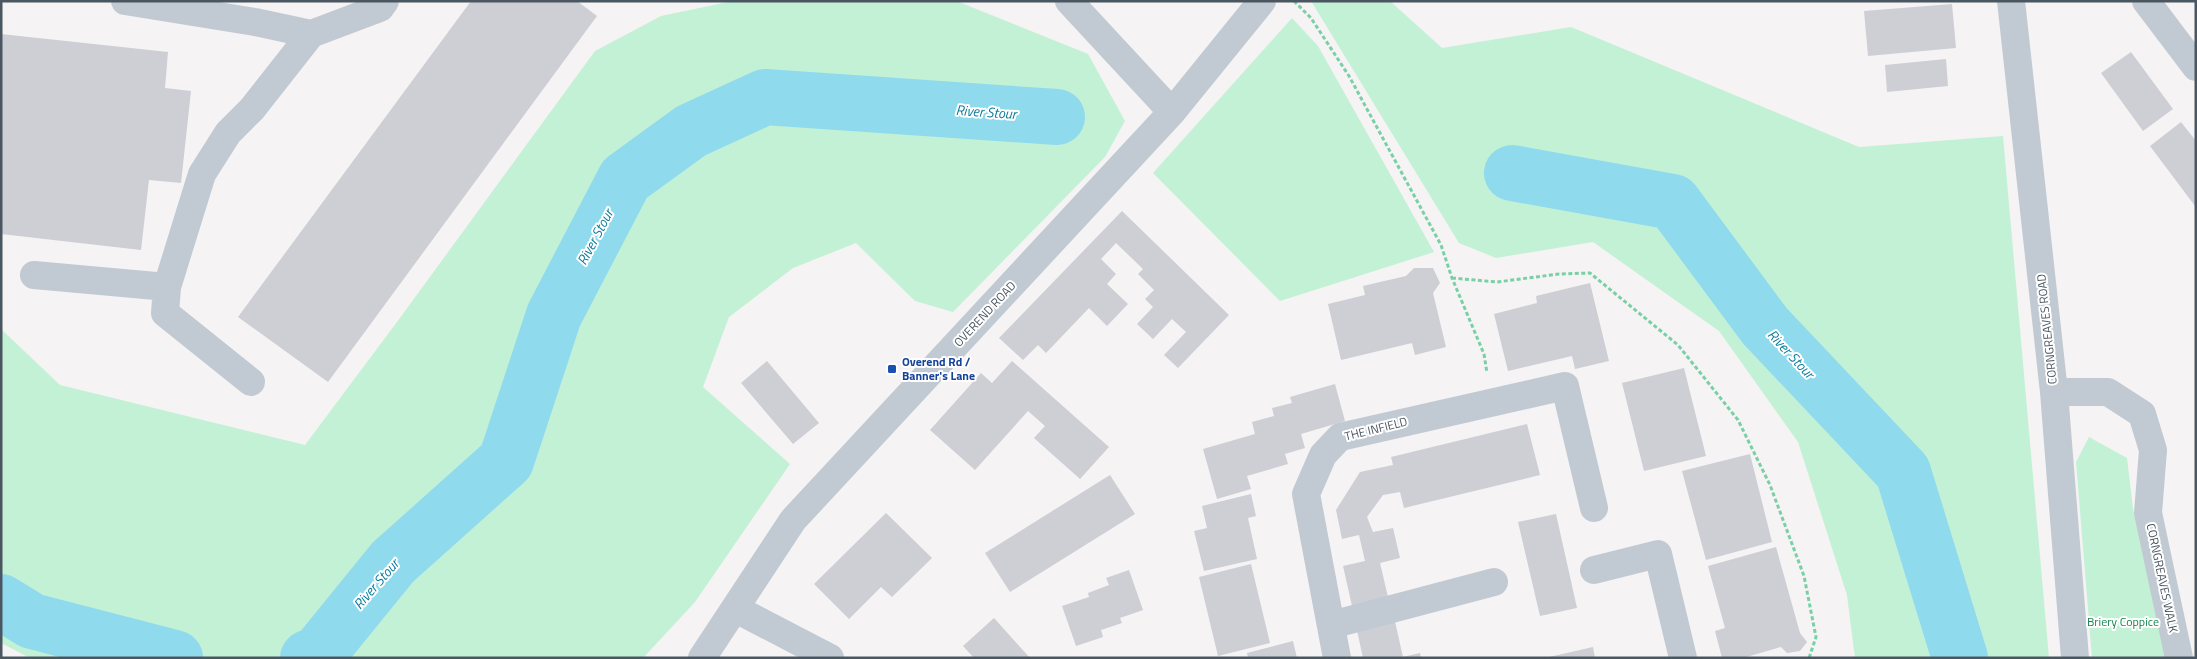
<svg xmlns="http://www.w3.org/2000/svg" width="2197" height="659" font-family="'Titillium Web',sans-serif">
<rect width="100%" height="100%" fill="#f5f3f3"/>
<path fill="#c3f1d5" d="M733,1L959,2L1088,54L1125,121L1105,157L953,312L915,301L856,243L793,268L729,317L703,387L790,464L695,602L643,658H30L1,643V329L60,385L305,445L397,322L595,51L661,16Z
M1311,1H1390L1442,48L1571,27L1859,147L2003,136L2049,658H1855L1847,595L1798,442L1719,331L1593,242L1496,258L1459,243Z
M1292,18L1318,46L1434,252L1280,301L1153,173Z
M2089,437L2127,458L2133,509L2166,658H2092L2076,462Z"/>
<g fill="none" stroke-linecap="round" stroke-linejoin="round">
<path stroke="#90daee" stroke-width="56" d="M1512,173L1673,202L1765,326L1903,472L1960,658
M1,602L32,621L175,658
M308,658L319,653L393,562L506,461L554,315L625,179L691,131L765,97L1057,117"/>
</g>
<path fill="#cdcfd5" d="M471,1H577L597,16L328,382L238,317Z
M1952,4L1956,48L1868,56L1864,11Z
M1,34L168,52L165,88L191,91L181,183L149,180L141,250L1,234Z
M2131,52L2173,109L2143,131L2101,73Z
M1946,59L1948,86L1887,92L1885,65Z
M2181,122L2196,141L2195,206L2150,146Z
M1122,211L1229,315L1178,368L1164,355L1186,332L1172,319L1153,339L1137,324L1153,307L1145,299L1154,290L1138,274L1143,269L1116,243L1101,259L1116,274L1107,284L1128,304L1107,326L1089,308L1046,353L1038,345L1023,360L999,338Z
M1414,268H1433L1440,283L1433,293L1446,347L1415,355L1412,343L1341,360L1328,304L1365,295L1363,286L1406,276Z
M1590,283L1609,361L1575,369L1572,356L1508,371L1494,314L1537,303L1536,296Z
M767,361L819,423L793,444L741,383Z
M1012,361L1109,447L1080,479L1034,438L1045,426L1028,411L975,470L930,430L981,373L992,383Z
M1684,368L1706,456L1644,471L1622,383Z
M1335,384L1345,421L1301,434L1305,448L1285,454L1288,464L1247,476L1251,489L1217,499L1203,449L1255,434L1252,422L1274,416L1272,408L1292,403L1290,397Z
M1527,424L1540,475L1404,508L1400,492L1383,495L1367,517L1373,532L1393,528L1400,558L1380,563L1388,597L1352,606L1343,566L1365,561L1359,535L1342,539L1336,510L1360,472L1393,465L1391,457Z
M1750,454L1772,542L1706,560L1682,471Z
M1110,475L1135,514L1010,592L985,553Z
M1251,494L1256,516L1248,518L1257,559L1204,571L1194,531L1207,528L1202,506Z
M886,513L932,558L892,597L881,587L849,619L814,584Z
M1556,514L1577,608L1540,616L1518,522Z
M1776,547L1800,633L1807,642L1800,651L1787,653L1781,647L1743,658H1722L1715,631L1725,628L1708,566Z
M1251,564L1270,643L1218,656L1199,577Z
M1129,570L1143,610L1120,618L1122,623L1101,630L1103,637L1076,646L1062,606L1089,597L1088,593L1109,585L1106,578Z
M1394,617L1403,657L1420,653L1421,658H1363L1356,626Z
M994,618L1030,658H974L963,646Z
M1293,641L1297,658H1248L1247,653Z
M1593,647L1595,658H1549V657Z"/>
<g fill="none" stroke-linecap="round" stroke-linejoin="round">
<path stroke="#7ad0a6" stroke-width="3" stroke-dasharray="4 2.5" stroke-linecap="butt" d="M1294,1L1311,18L1349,76L1441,245L1452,278L1484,354L1487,373
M1452,278L1497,282L1559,274L1590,273L1678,345L1738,420L1770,485L1804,576L1816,637L1809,658"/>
<path stroke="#c1cad2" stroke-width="28" d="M125,1L255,22L311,34L380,8L385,1
M1069,1L1172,112
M2011,1L2054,392L2075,658
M2146,1L2196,67
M34,275L167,287
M251,382L165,313L167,287L202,174L228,133L252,109L311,34
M2054,392H2108L2142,414L2153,450L2148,513L2179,658
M1594,570L1658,554L1683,658
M736,609L830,658
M1331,625L1494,582
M702,658L793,520L1172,112L1262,1
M1337,658L1306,494L1323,455L1340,437L1565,386L1594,508"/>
</g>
<rect fill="#1a4fb4" stroke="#fff" stroke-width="2" x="887" y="364" width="10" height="10" rx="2.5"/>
<g text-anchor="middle" stroke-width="4" stroke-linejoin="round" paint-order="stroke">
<g font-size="12" fill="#4a5661" stroke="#fff">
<text transform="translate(985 314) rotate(-47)" y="4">OVEREND ROAD</text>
<text transform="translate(2047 329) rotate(-96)" y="4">CORNGREAVES ROAD</text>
<text transform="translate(1376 429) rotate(-14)" y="4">THE INFIELD</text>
<text transform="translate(2162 578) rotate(78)" y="4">CORNGREAVES WALK</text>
</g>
<g font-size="12" font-weight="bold" fill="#164399" stroke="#fff" text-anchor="start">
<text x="902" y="366">Overend Rd /<tspan x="902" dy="14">Banner's Lane</tspan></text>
</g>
<g font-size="12" fill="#17864f" stroke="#fff">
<text x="2123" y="626">Briery Coppice</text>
</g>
<g font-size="14" font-style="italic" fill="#0c7c9b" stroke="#fff">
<text transform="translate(986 112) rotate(4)" y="5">River Stour</text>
<text transform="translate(595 237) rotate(-62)" y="5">River Stour</text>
<text transform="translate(1791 354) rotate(47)" y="5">River Stour</text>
<text transform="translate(376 584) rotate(-49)" y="5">River Stour</text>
</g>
</g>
<rect width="2197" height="659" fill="none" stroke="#4a5661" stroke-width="5"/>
</svg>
